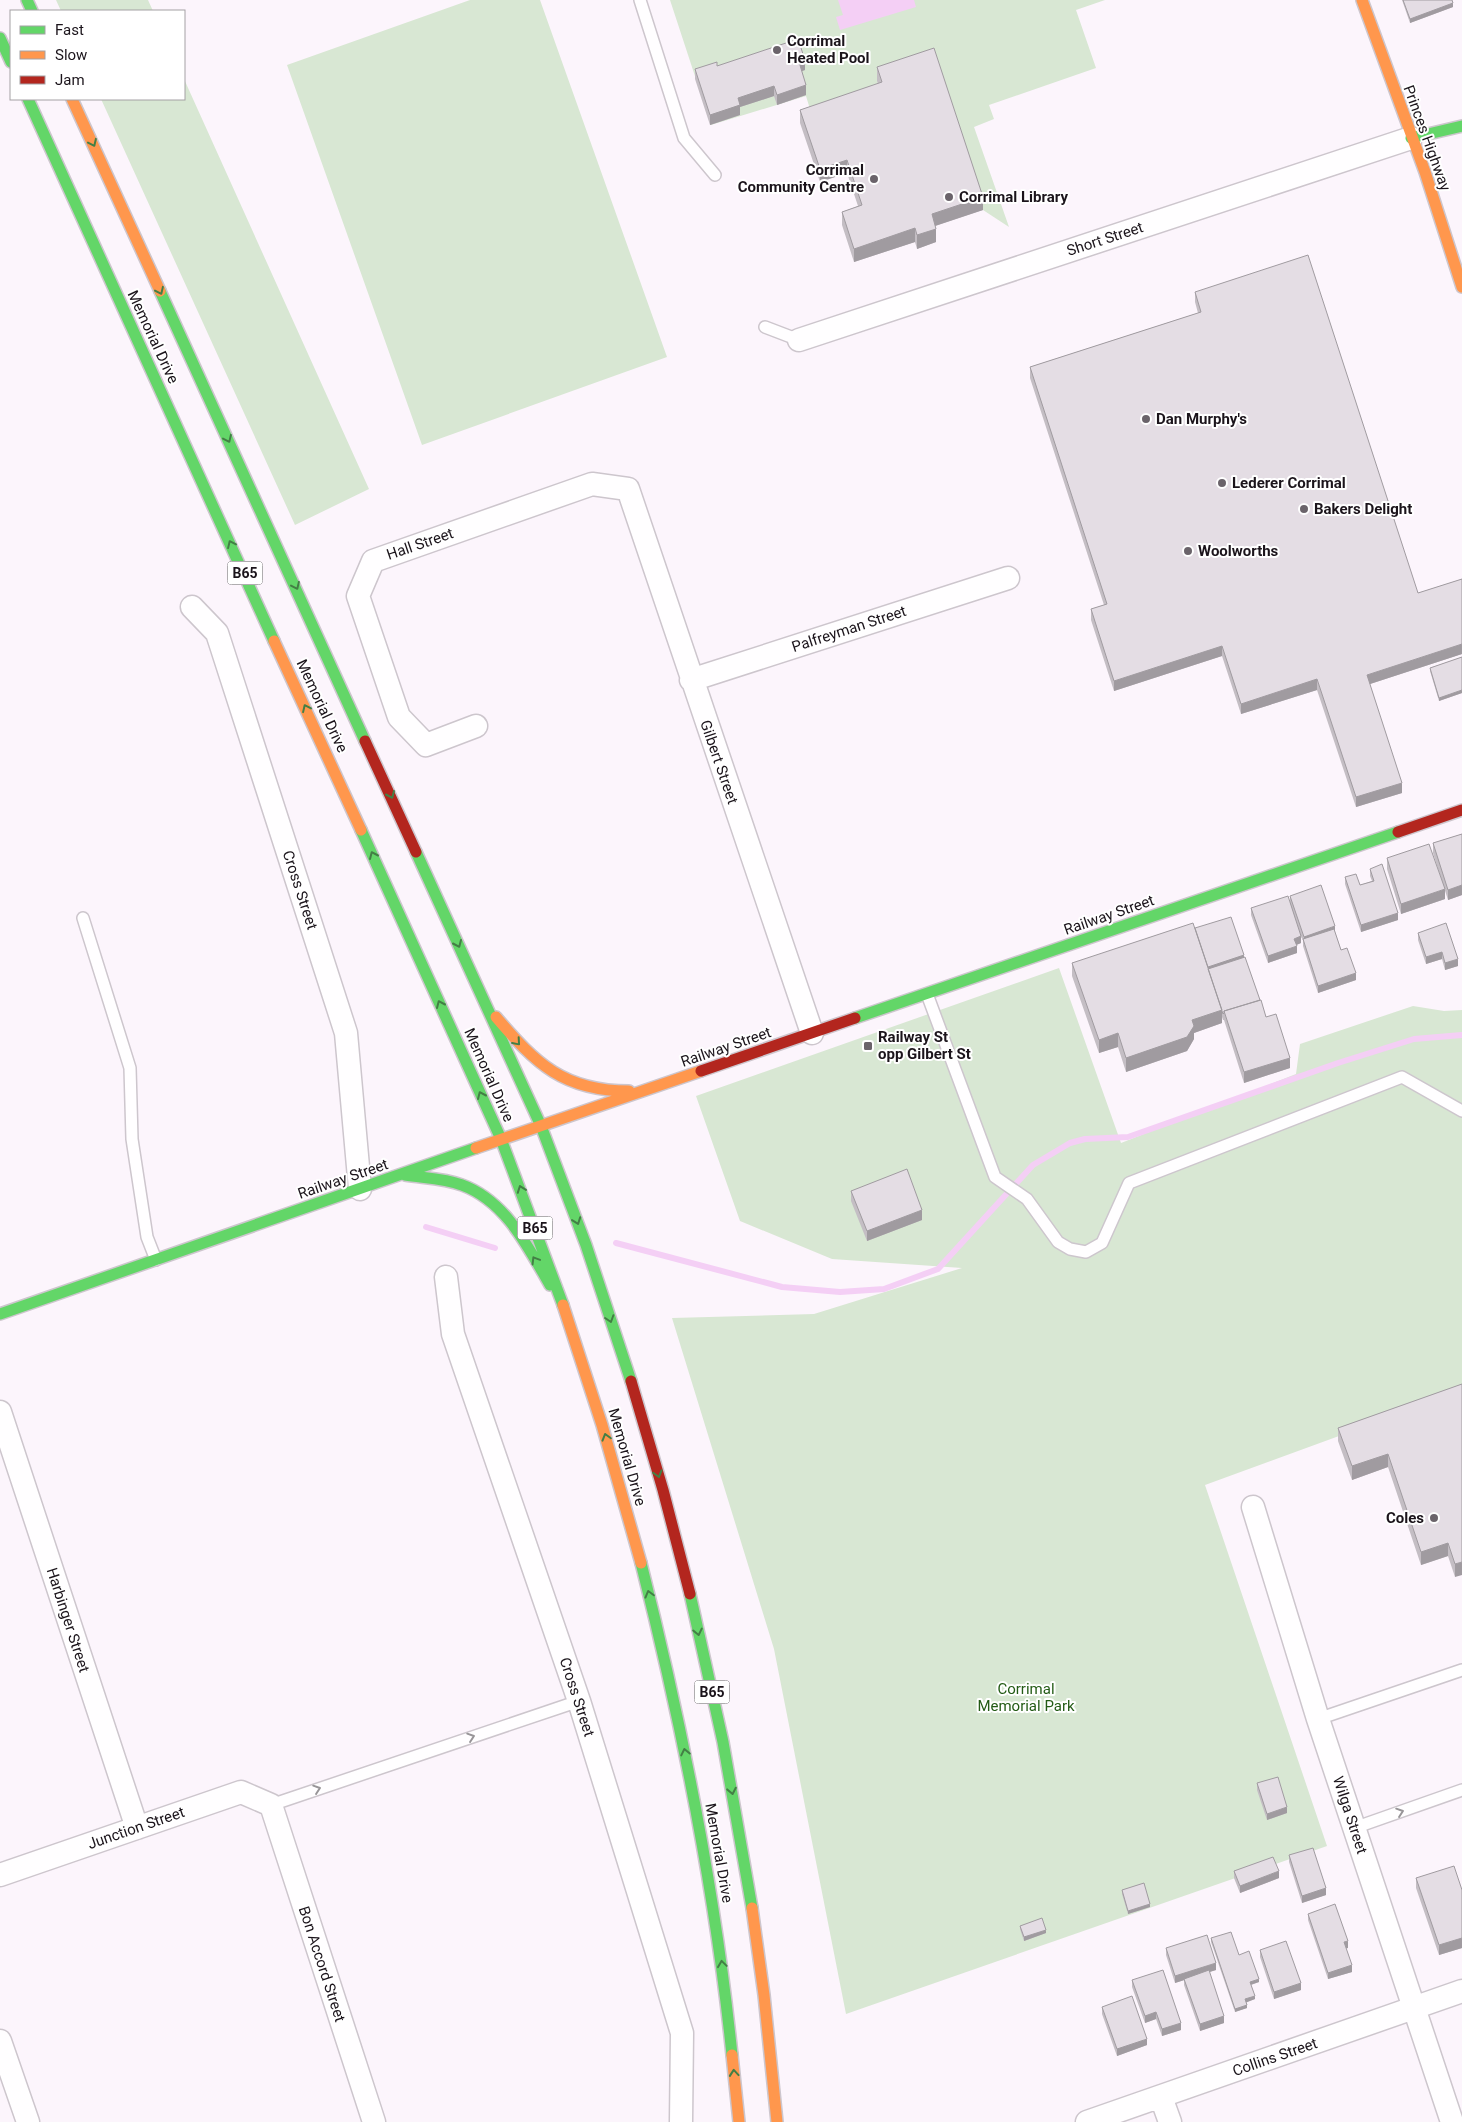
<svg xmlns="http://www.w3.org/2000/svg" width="1462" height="2122" font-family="Roboto,sans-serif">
<rect width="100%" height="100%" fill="#fcf5fc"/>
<path fill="#d8e7d3" d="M56,0H148L153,11H61Z
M470,0H540L667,357L422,445L287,65Z
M670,0H1105L1076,10L1096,68L989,105L994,119L974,127L1009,227L983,210L877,80L882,96L813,119L806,96L711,125Z
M184,79L369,489L295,525L101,99H184Z
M1059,968L1121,1143L1296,1074L1300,1044L1413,1006L1444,1011L1462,1010V1391L1205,1485L1327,1846L846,2014L774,1649L672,1318L814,1314L962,1268L832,1259L740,1221L696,1096Z"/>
<path fill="#f4cff5" d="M838,0H914L916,7L840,30L836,17L843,15Z"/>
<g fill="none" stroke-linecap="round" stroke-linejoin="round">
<path stroke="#f4cff5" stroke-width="6" d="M426,1227L495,1248
M616,1243L782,1287L840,1292L884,1289L938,1269L1033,1165L1070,1143L1085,1139L1128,1137L1338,1063L1414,1039L1462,1035"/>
<defs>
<path id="lane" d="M640,0L684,138L715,175
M765,327L799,340
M83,918L130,1068L132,1139L147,1237L156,1260
M927,994L995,1177L1027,1199L1058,1242L1070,1249L1086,1252L1102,1243L1129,1183L1402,1077L1462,1111
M1318,1719L1462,1670
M271,1805L579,1701
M1354,1828L1462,1790"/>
<path id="street" d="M799,340L1411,138
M192,607L217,633L346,1033L360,1189
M691,680L1008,578
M476,726L426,745L399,717L358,596L373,561L592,484L628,489L812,1033
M446,1277L453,1334L579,1701L682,2033L681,2122
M0,1412L137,1828
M1253,1507L1318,1719L1452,2122
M0,1875L241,1792L271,1805L374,2122
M0,2041L28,2122
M1161,2097L1170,2122
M1087,2122L1462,1991"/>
<path id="fast" d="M27,0L32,11
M0,38L11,62
M28,99L274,641
M1411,138L1462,126
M160,291L365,741
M361,830L501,1139L563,1305
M416,852L541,1126L586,1245L631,1381
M855,1018L1398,832
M405,1175C424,1178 444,1178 462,1185C506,1201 528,1247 550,1285
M0,1314L476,1148
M641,1563C682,1725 715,1889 732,2055
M690,1594L723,1742L752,1908"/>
<path id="slow" d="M1362,0L1425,172L1462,287
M72,99L160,291
M274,641L361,830
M496,1017C536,1064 564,1091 629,1091
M476,1148L701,1071
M563,1305L602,1425L641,1563
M752,1908L764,1995L777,2122
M732,2055L739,2122"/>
<path id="jam" d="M365,741L416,852
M1398,832L1462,810
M701,1071L855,1018
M631,1381L663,1490L690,1594"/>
</defs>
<use href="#lane" stroke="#cdc6cd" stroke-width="14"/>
<use href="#street" stroke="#cdc6cd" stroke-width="25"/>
<use href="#fast" stroke="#cdc6cd" stroke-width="14"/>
<use href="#slow" stroke="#cdc6cd" stroke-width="14"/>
<use href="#jam" stroke="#cdc6cd" stroke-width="14"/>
<use href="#lane" stroke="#fffeff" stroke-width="11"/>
<use href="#street" stroke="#fffeff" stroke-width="22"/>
<use href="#fast" stroke="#63d668" stroke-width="11"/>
<use href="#slow" stroke="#ff974d" stroke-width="11"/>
<use href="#jam" stroke="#b3261e" stroke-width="11"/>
</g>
<path fill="#c4bec4" d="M1402,0H1452L1453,7L1410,23Z
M717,66L805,70L802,71L806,95L777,105L774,96L740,107V115L710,125L695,79V69Z
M877,67L983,210L935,226L936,242L917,249L915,242L854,262L842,225V212L858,206L847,173L820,182L800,123V110L878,84L877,81Z
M1195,292L1418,593L1462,579V654L1370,684L1402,793L1356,807L1317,690L1241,714L1222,656L1114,691L1091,620V609L1104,605L1030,378V367L1198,313L1195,302Z
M1462,657V693L1439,701L1430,671V668Z
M1462,834V895L1448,900L1433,853V843Z
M1387,858L1445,899L1401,914L1387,869Z
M1370,869L1398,920L1361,932L1345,884V877L1360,885L1372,881L1370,876Z
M1290,896L1335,932L1341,950L1356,980L1318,993L1303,946V940L1301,937V943L1296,945L1297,953L1268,963L1251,915V908L1290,902Z
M1195,930L1244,957L1266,1017L1290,1068L1244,1083L1224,1020H1223L1222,1017V1023L1194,1033V1039L1187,1051L1126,1072L1118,1047L1099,1053L1072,976V963Z
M1418,933L1458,966L1445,970L1442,959L1426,964L1418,940Z
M851,1191L922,1220L867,1241L851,1201Z
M1462,1384L1455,1577L1448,1556L1421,1565L1388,1467L1352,1480L1338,1441V1428Z
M1257,1783L1287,1813L1267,1820L1257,1790Z
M1289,1855L1326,1895L1302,1903L1289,1862Z
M1234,1871L1279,1878L1240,1893L1234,1878Z
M1416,1878L1462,1890V1948L1439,1955L1416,1888Z
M1122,1890L1150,1907L1128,1914L1122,1894Z
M1308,1914L1348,1948H1346L1352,1972L1328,1979L1308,1920Z
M1020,1926L1046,1933L1024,1941L1020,1929Z
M1211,1938L1239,1955L1259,1982L1251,1985L1255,1999L1246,2002L1247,2008L1235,2012L1211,1942Z
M1166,1948L1216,1970L1209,1972L1224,2023L1200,2031L1184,1985V1980L1175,1983L1166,1955Z
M1260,1950L1301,1990L1274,1999L1260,1957Z
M1132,1980L1181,2030L1162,2036L1156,2019L1145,2023L1132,1987Z
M1102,2007L1147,2045L1117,2056L1102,2014Z"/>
<path fill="#a09ba0" d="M1453,3V7L1410,23V19Z
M805,60V70L799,72V62Z
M806,85V95L777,105V95Z
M774,86V96L740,107V115L710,125V115L738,98Z
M847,160V173L820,182V169Z
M983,197V210L932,227V214Z
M915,228V242L854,262V249Z
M936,229V242L917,249V235Z
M1462,644V654L1367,685V675Z
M1222,646V656L1114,691V681Z
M1317,679V690L1241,714V704Z
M1462,690V693L1439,701V698Z
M1402,783V793L1356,807V797Z
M1462,885V895L1448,900V890Z
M1445,889V899L1401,914V904Z
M1398,913V920L1361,932V925Z
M1335,926V933L1304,944V937Z
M1301,936V943L1294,946V939Z
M1297,946V953L1268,963V956Z
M1442,952V959L1426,964V957Z
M1244,955V962L1208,970V967Z
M1458,959V966L1445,970V963Z
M1356,973V980L1318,993V986Z
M1222,1010V1023L1194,1033V1039L1187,1051L1126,1072V1058L1192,1020Z
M1118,1033V1047L1099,1053V1040Z
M1290,1058V1068L1244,1083V1072Z
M922,1210V1220L867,1241V1231Z
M1388,1454V1467L1352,1480V1466Z
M1448,1543V1556L1421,1565V1552Z
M1462,1562V1575L1455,1577V1564Z
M1287,1807V1813L1267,1820V1814Z
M1279,1871V1878L1240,1893V1886Z
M1326,1888V1895L1302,1903V1896Z
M1150,1904V1907L1128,1914V1911Z
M1046,1930V1933L1024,1941V1937Z
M1462,1938V1948L1439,1955V1945Z
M1348,1941V1948L1344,1949V1942Z
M1216,1963V1970L1175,1983V1976Z
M1352,1965V1972L1328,1979V1973Z
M1259,1979V1982L1250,1985V1982Z
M1301,1983V1990L1274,1999V1992Z
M1255,1996V1999L1245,2003V1999Z
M1247,2005V2008L1235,2012V2009Z
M1156,2012V2019L1145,2023V2016Z
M1224,2016V2023L1200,2031V2024Z
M1181,2023V2030L1162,2036V2029Z
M1147,2039V2045L1117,2056V2049Z"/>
<path fill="#e4dde4" stroke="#a09ba0" d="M1403,0H1452L1453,3L1410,19Z
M798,39L805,60L799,62L806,85L777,95L774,86L738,98L740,105L710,115L695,69L717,62V66Z
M934,48L983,197L932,214L936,229L917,235L915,228L854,249L842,212L862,205L847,160L820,169L800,110L882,82L877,67Z
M1308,255L1418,593L1462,579V644L1367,675L1402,783L1356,797L1317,679L1241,704L1222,646L1114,681L1091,609L1107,604L1030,367L1201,312L1195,292Z
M1462,657V690L1439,698L1430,668Z
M1462,834V885L1448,890L1433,843Z
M1429,844L1445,889L1401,904L1387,858Z
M1382,864L1398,913L1361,925L1345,877L1356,874L1360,885L1374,881L1370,869Z
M1321,885L1335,926L1304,937L1290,896Z
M1288,896L1301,936L1294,939L1297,946L1268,956L1251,908Z
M1231,917L1244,955L1208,967L1195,928Z
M1193,923L1222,1010L1192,1020L1194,1026L1187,1037L1126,1058L1118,1033L1099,1040L1072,963Z
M1446,923L1458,959L1445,963L1442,952L1426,957L1418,933Z
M1334,929L1341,950L1347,948L1356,973L1318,986L1303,939Z
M1245,957L1260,1000L1224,1011V1013L1223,1014L1208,969Z
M1261,1000L1266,1017L1276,1014L1290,1058L1244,1072L1224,1011Z
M907,1169L922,1210L867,1231L851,1191Z
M1462,1384V1562L1455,1564L1448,1543L1421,1552L1388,1454L1352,1466L1338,1428Z
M1278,1777L1287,1807L1267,1814L1257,1783Z
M1313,1848L1326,1888L1302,1896L1289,1855Z
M1273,1857L1279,1871L1240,1886L1234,1871Z
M1454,1866L1462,1890V1938L1439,1945L1416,1878Z
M1144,1883L1150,1904L1128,1911L1122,1890Z
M1335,1904L1348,1941L1344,1942L1352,1965L1328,1973L1308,1914Z
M1042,1918L1046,1930L1024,1937L1020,1926Z
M1231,1932L1239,1955L1249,1951L1259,1979L1250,1982L1255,1996L1245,1999L1247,2005L1235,2009L1211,1938Z
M1207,1935L1216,1963L1175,1976L1166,1948Z
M1286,1941L1301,1983L1274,1992L1260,1950Z
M1163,1970L1181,2023L1162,2029L1156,2012L1145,2016L1132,1980Z
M1209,1970L1224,2016L1200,2024L1184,1979Z
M1132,1996L1147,2039L1117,2049L1102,2007Z"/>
<defs><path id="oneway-chevron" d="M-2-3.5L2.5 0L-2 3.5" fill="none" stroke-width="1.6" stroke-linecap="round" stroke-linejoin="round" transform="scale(1.25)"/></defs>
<g stroke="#437f45">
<use href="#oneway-chevron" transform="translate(93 143) rotate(65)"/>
<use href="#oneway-chevron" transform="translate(160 291) rotate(65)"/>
<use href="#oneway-chevron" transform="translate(228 439) rotate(65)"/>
<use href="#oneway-chevron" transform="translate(231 544) rotate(-115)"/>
<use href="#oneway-chevron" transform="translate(296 586) rotate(65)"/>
<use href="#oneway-chevron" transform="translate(306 708) rotate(-115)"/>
<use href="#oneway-chevron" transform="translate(391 795) rotate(66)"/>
<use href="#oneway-chevron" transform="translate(373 855) rotate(-114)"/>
<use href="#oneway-chevron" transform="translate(458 944) rotate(66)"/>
<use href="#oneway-chevron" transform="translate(440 1004) rotate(-114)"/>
<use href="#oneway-chevron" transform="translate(517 1042) rotate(49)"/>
<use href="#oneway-chevron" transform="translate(481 1095) rotate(-114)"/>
<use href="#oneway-chevron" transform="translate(521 1189) rotate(-110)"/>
<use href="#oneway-chevron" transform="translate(577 1221) rotate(70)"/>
<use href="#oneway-chevron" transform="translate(535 1260) rotate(-121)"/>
<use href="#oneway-chevron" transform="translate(610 1319) rotate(72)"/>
<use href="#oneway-chevron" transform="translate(606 1437) rotate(-106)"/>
<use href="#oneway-chevron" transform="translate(658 1474) rotate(74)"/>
<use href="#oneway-chevron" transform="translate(649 1594) rotate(-105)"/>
<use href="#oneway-chevron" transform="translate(698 1632) rotate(78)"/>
<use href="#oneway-chevron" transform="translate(685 1752) rotate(-102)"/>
<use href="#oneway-chevron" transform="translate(732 1791) rotate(79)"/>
<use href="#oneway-chevron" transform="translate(722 1964) rotate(-98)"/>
<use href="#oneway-chevron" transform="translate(734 2073) rotate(-95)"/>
</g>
<g stroke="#989598">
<use href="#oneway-chevron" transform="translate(471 1737) rotate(-19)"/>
<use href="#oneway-chevron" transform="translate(317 1789) rotate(-19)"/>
<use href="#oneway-chevron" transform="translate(1400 1812) rotate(-19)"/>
</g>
<g fill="#6a636a" stroke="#fff" stroke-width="2">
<circle cx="777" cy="50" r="5"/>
<circle cx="874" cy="179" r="5"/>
<circle cx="949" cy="197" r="5"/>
<circle cx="1146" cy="419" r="5"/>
<circle cx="1222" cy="483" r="5"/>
<circle cx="1304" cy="509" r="5"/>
<circle cx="1188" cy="551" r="5"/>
<rect x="863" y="1041" width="10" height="10" rx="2.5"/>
<circle cx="1434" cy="1518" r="5"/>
</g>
<g text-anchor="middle" stroke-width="4" stroke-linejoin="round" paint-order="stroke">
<g fill="#fff" stroke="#5f5a5f" stroke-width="1">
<rect x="227.5" y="561.5" width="35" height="23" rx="4"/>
<rect x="517.5" y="1216.5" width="35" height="23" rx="4"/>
<rect x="694.5" y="1680.5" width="35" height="23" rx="4"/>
</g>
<g font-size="14" font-weight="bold" fill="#1b141b">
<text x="245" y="578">B65</text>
<text x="535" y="1233">B65</text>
<text x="712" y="1697">B65</text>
</g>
<g font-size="15" font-weight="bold" fill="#1b141b" stroke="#fff" text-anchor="start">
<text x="787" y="46">Corrimal<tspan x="787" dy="17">Heated Pool</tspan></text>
<text x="864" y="175" text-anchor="end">Corrimal<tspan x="864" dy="17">Community Centre</tspan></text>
<text x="959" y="202">Corrimal Library</text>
<text x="1156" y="424">Dan Murphy's</text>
<text x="1232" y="488">Lederer Corrimal</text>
<text x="1314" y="514">Bakers Delight</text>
<text x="1198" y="556">Woolworths</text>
<text x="878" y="1042">Railway St<tspan x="878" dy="17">opp Gilbert St</tspan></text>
<text x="1424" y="1523" text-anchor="end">Coles</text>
</g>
<g font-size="15" fill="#1b141b" stroke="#fff">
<text transform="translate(1427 138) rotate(70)" y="5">Princes Highway</text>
<text transform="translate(1105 239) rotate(-18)" y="5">Short Street</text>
<text transform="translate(153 337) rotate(65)" y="5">Memorial Drive</text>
<text transform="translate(420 544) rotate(-19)" y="5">Hall Street</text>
<text transform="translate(849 629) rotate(-18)" y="5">Palfreyman Street</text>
<text transform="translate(322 706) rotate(65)" y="5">Memorial Drive</text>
<text transform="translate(719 762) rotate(71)" y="5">Gilbert Street</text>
<text transform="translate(300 890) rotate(72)" y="5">Cross Street</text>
<text transform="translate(1109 915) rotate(-19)" y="5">Railway Street</text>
<text transform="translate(726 1047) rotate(-19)" y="5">Railway Street</text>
<text transform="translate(489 1075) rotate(66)" y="5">Memorial Drive</text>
<text transform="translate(343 1179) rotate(-19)" y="5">Railway Street</text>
<text transform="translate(627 1457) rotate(74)" y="5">Memorial Drive</text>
<text transform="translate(68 1620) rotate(72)" y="5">Harbinger Street</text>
<text transform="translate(577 1697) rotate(72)" y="5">Cross Street</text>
<text transform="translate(1350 1815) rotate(72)" y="5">Wilga Street</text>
<text transform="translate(136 1828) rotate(-19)" y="5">Junction Street</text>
<text transform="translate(719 1853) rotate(80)" y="5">Memorial Drive</text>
<text transform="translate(322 1964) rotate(72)" y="5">Bon Accord Street</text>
<text transform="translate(1275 2057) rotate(-19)" y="5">Collins Street</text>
</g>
<g font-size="15" fill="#235b15" stroke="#fff">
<text x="1026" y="1694">Corrimal<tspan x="1026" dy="17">Memorial Park</tspan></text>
</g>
</g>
<rect x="10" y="10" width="175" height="90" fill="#ffffff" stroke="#a4a1a4"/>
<rect x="20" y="26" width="25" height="8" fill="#63d668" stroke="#a4a1a4"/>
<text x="55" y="35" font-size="15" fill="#1b141b">Fast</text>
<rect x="20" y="51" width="25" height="8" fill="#ff974d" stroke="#a4a1a4"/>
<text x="55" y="60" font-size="15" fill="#1b141b">Slow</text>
<rect x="20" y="76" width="25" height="8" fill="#b3261e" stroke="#a4a1a4"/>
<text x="55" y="85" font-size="15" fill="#1b141b">Jam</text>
</svg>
